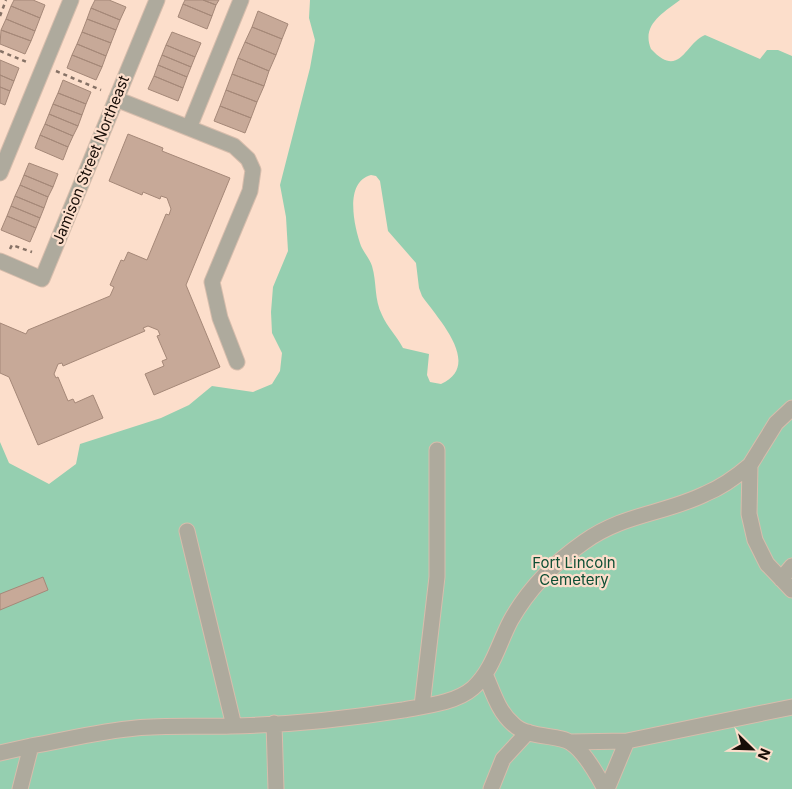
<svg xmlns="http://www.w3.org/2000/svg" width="792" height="789" font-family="Inter,sans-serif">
<rect width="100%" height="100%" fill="#fcdecb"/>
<path fill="#95cfb0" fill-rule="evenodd" d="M310,0H680C663,13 641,25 651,49C680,80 685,43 705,35L760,59L767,50H778L792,56V789H0V442L9,463L49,484L76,464L80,444L161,418L189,405L212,386L253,392L272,384L280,371L282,353L272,333L271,312L273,287L288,251L286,217L280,185L310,68L315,40L309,18ZM371,175L376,176L380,181L388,231L416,263L419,288L422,296C438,319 483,365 441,384L430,382L427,375L429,354L403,348C397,336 387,327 382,315C374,299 377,283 372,266C370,259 364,253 361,246C354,226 344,182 371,175Z"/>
<path fill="#c7a998" stroke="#a58878" d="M14,0H33L45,5L40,18L11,6Z
M95,0H109L126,7L120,20L91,8Z
M185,0H203L216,5L212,16L183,4Z
M203,0H219L216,5Z
M183,4L212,16L207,29L178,17Z
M11,6L40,18L35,31L6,19Z
M91,8L120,20L116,30L87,19Z
M258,11L288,24L282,39L252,27Z
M6,19L35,31L31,41L1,30Z
M87,19L116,30L111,43L82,32Z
M252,27L282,39L276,55L245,42Z
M1,30L31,41L25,54L0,44Z
M82,32L111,43L106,56L77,44Z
M172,32L201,43L195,57L166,45Z
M245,42L276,55L269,71L238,58Z
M77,44L106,56L102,67L72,55Z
M166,45L195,57L191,67L162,55Z
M72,55L102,67L96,80L67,68Z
M162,55L191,67L187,77L158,65Z
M238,58L269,71L264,86L232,74Z
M0,60L19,68L14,81L0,75Z
M158,65L187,77L183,88L154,76Z
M232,74L264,86L257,102L226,90Z
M0,75L14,81L10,91L0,87Z
M154,76L183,88L178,101L148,89Z
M63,80L91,92L86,104L58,93Z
M0,87L10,91L5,105L0,103Z
M226,90L257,102L251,118L220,106Z
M58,93L86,104L82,115L53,104Z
M53,104L82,115L78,126L49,114Z
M220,106L251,118L245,133L214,121Z
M49,114L78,126L73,136L45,124Z
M45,124L73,136L68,147L40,135Z
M128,134L163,148L162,151L230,178L186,285L220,367L154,395L145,374L164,366L162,361L167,359L157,336L160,335L158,330L148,326L143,328L145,331L63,366L62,363L58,364L54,374L56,378L58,377L68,401L73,399L75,403L93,395L103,418L38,445L9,377L0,373V323L26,334L28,330L110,296L114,287L110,285L121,260L124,261L128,252L147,260L166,214L169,215L171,209L167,198L161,196L160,199L143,192L142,195L109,181Z
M40,135L68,147L63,160L35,148Z
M29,163L58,174L53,187L24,175Z
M24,175L53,187L48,197L20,185Z
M20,185L48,197L44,208L15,196Z
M15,196L44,208L40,218L11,206Z
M11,206L40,218L36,228L7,216Z
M7,216L36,228L30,242L1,230Z
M43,577L48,590L0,610V594Z"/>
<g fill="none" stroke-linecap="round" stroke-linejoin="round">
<defs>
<path id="minor" d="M116,99L189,128L241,0
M189,128L234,146L248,159L253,170L250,191L212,282L220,318L237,362
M0,173L71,0
M0,261L42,279L157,0
M792,408L776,423L750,465L749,514L755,540L767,564L792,590
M187,531L234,726
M781,579L792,566
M485,674C493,692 498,711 513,724C528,739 559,734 571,743C584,751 598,776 605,789
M422,706L437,577V450
M274,723L276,789
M570,742L627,741L792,707
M0,753L31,746
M20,789L31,746C65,740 101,731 136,728C167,725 200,727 231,726C288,725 346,719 403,710C425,706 456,703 473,688C493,670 499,642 511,620C529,588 554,563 584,542C623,514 664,514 705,494C722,487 736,477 750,465
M491,789L503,759L528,732
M607,789L627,741"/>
</defs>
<use href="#minor" stroke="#d7bdac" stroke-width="17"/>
<path stroke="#867266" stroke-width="2.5" stroke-dasharray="4 4" stroke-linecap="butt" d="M0,16L6,0
M0,51L29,63
M56,71L101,90
M10,249L12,245L32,252"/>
<use href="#minor" stroke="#aeaa9d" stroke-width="15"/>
</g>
<g text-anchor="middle" stroke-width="4.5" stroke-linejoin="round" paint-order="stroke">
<g font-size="15" fill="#170d07" stroke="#fcdecb">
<text transform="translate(91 160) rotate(-68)" y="5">Jamison Street Northeast</text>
</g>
<g font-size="15" fill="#0d4e34" stroke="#fcdecb">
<text x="574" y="568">Fort Lincoln<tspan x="574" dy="17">Cemetery</tspan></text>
</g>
</g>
<g transform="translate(752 749) rotate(113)" stroke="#fcdecb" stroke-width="4" paint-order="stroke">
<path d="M0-4L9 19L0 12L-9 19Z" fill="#170d07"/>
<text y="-8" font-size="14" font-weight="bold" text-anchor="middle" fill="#170d07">N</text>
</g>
</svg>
